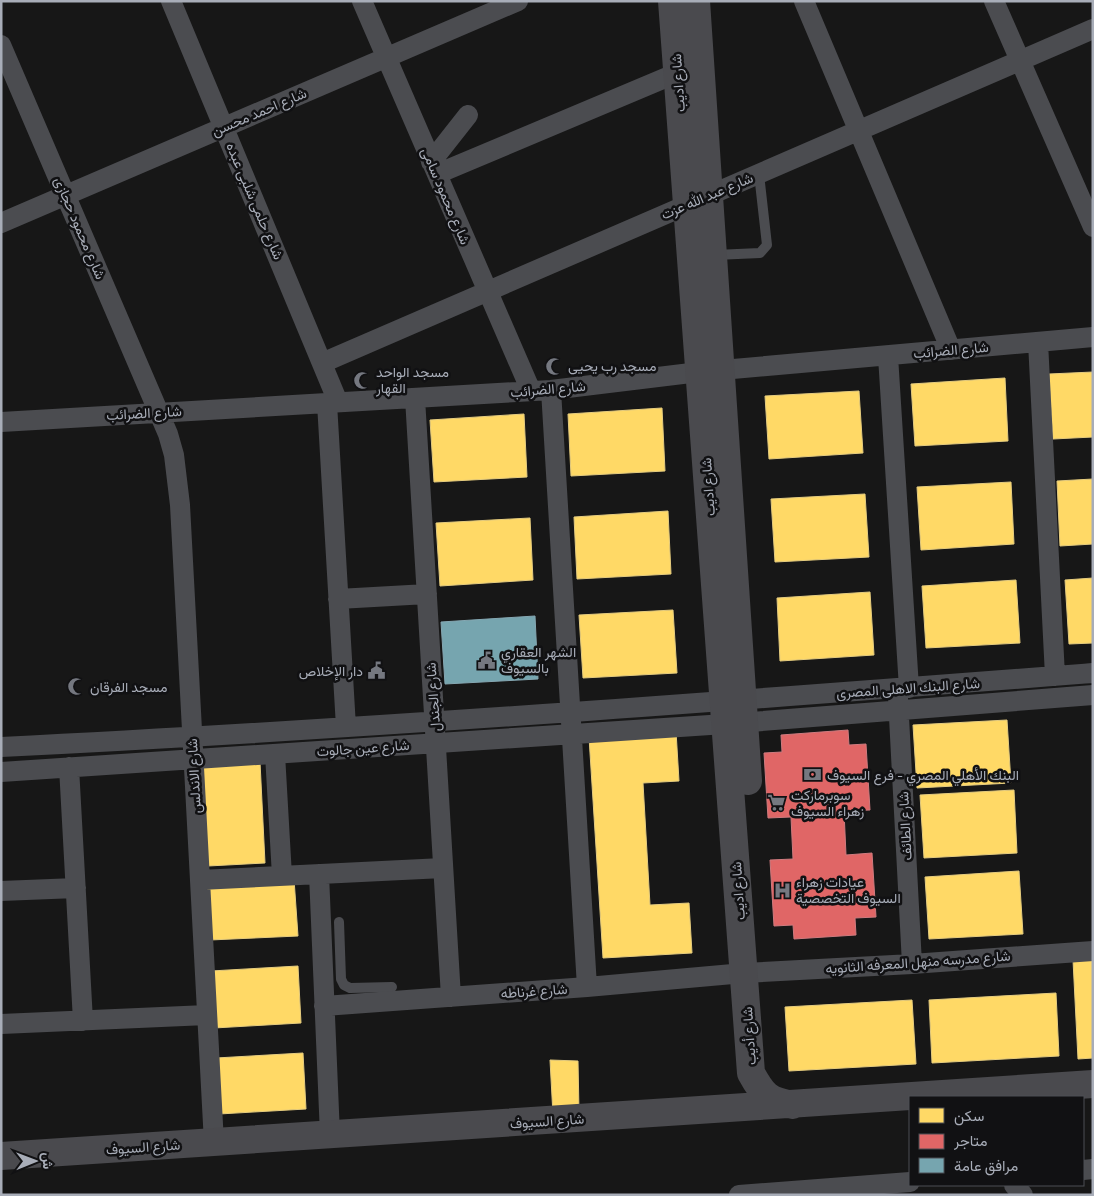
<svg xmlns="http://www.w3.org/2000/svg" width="1094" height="1196" font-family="'Titillium Web',Vazirmatn,sans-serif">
<rect width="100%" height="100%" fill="#171717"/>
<path fill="#ffd966" stroke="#e5cc7f" d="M1093,372V437L1053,439L1049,374Z
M1005,378L1008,441L915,446L911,384Z
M859,391L863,453L769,459L765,396Z
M662,408L665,471L571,476L568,414Z
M524,414L527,477L434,482L430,420Z
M1093,479V544L1060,546L1057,481Z
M1011,482L1014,544L921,550L917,487Z
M865,494L869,557L775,562L771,499Z
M668,511L671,574L577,579L574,517Z
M530,518L533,580L440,586L436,523Z
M1093,578V643L1069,644L1065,580Z
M1016,580L1020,643L926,648L922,586Z
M870,592L874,655L780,661L777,598Z
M673,610L677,673L583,678L579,615Z
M1007,720L1011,783L917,788L913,725Z
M676,731L679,781L643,783L650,905L689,903L692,953L603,958L589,737Z
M260,762L265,863L208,866L203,764Z
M1014,790L1017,853L924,858L920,795Z
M1019,871L1023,934L929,939L925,877Z
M294,879L298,936L210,940L207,884Z
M1093,959V1058L1078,1059L1073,960Z
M298,966L301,1023L214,1028L211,971Z
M1056,993L1059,1056L932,1063L929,1000Z
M912,1000L916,1064L789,1071L785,1007Z
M303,1053L306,1109L219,1114L216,1058Z
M550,1060L578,1061L579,1112L553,1115Z"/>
<path fill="#e06666" stroke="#cf7b7f" d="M848,730L849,745L866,744L870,810L844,811L846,855L872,853L876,917L855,918L856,935L794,939L793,925L774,926L770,860L793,859L791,817L768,818L764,753L782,752L781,735Z"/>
<path fill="#76a5af" stroke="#85a7b2" d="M535,616L538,679L445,684L441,622Z"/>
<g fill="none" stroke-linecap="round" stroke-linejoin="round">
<path stroke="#4b4c50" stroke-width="10" d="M715,255L760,253L767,245L759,174
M339,922L341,979L344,985L350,988L392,987"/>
<path stroke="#4b4c50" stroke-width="20" d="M171,1L338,402
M362,1L531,391
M804,1L951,350
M994,1L1093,227
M1,45L168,434L174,455L180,505L214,1143
M431,162L468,115
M437,174L677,73
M1,223L518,1
M1038,342L1055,676
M888,356L909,688
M322,363L1093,29
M551,390L587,987
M415,398L451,997
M327,403L346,727
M1,422L551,390L699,372L1093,337
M338,599L427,594
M898,698L912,964
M1,747C366,729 729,701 1093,673
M275,754L282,876
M69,767L83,1021
M1,772L725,724L1093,695
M319,874L330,1135
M200,880L443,868
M1,891L76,888
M324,1006L587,987L744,973L912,964L1093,951
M1,1024L207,1015
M1083,1170L1093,1169
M1014,1185L1023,1195
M739,1195L910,1182"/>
<path stroke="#4a4a4e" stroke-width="28" d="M672,1L751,1073C763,1095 768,1101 793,1105
M696,1L748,781
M1,1156L1093,1084"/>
</g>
<defs>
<symbol id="mosque-bare" viewBox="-9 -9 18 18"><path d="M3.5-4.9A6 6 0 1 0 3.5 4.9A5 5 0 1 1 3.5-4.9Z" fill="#757880" stroke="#111113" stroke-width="2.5" paint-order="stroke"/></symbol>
<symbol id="civic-bare" viewBox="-9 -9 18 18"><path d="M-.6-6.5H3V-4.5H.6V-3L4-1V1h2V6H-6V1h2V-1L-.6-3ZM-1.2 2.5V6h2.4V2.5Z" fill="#757880" stroke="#111113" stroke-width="2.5" paint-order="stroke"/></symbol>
<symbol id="bank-bare" viewBox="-9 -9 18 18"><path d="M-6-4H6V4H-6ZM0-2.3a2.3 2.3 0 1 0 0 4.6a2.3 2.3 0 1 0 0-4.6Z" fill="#757880" stroke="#111113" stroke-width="2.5" paint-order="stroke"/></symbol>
<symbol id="supermarket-bare" viewBox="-9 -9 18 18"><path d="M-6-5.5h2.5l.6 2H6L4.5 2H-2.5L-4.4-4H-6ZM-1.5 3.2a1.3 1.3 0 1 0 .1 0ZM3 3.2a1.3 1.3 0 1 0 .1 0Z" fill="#757880" stroke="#111113" stroke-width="2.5" paint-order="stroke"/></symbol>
<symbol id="hospital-bare" viewBox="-9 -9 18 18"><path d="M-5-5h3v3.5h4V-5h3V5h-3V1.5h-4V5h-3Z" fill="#757880" stroke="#111113" stroke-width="2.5" paint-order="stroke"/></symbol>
</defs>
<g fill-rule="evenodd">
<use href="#mosque-bare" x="542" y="354" width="25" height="25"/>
<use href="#mosque-bare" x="350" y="368" width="25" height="25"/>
<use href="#civic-bare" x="474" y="648" width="25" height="25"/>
<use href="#civic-bare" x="364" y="658" width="25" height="25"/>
<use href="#mosque-bare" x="64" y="674" width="25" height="25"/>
<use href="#bank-bare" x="800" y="762" width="25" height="25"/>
<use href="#supermarket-bare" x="764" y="790" width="25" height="25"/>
<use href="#hospital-bare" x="770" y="878" width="25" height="25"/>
</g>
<g text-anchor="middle" stroke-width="5" stroke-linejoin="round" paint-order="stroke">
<g font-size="14" fill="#a8adb8" stroke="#111113">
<text transform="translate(678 83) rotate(-94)" y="5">شارع اديب</text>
<text transform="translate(259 112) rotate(-23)" y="5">شارع احمد محسن</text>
<text transform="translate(446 196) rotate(67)" y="5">شارع محمود سامى</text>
<text transform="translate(707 196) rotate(-23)" y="5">شارع عبد الله عزت</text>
<text transform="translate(255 201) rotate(67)" y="5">شارع حلمى شلبى عبده</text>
<text transform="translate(80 228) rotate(67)" y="5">شارع محمود حجازى</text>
<text transform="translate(951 350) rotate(-5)" y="5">شارع الضرائب</text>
<text transform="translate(548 389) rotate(-5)" y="5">شارع الضرائب</text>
<text transform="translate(144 413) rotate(-3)" y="5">شارع الضرائب</text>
<text transform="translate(708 487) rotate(-94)" y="5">شارع اديب</text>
<text transform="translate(908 688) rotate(-4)" y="5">شارع البنك الاهلى المصرى</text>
<text transform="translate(433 697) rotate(-94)" y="5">شارع الجندل</text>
<text transform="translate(363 748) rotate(-4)" y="5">شارع عين جالوت</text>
<text transform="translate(194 776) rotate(-93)" y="5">شارع الاندلس</text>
<text transform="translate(905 826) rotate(-93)" y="5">شارع الطائف</text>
<text transform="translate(738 891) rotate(-94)" y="5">شارع اديب</text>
<text transform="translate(918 962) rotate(-4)" y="5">شارع مدرسه منهل المعرفه الثانويه</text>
<text transform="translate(534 991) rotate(-4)" y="5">شارع غرناطه</text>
<text transform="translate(749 1036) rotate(-94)" y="5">شارع أديب</text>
<text transform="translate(547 1121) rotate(-4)" y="5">شارع السيوف</text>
<text transform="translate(143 1147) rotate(-4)" y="5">شارع السيوف</text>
</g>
<g font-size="14" fill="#a8adb8" stroke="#111113" text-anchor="start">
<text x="568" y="371">مسجد رب يحيى</text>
<text x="376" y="377">مسجد الواحد<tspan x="376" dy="16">القهار</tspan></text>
<text x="501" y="657">الشهر العقاري<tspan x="501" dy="16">بالسيوف</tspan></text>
<text x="363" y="676" text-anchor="end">دار الإخلاص</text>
<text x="90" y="692">مسجد الفرقان</text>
<text x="827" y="780">البنك الأهلي المصري - فرع السيوف</text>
<text x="791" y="800">سوبرماركت<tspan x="791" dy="16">زهراء السيوف</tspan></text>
<text x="796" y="887">عيادات زهراء<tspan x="796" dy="16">السيوف التخصصية</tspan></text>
</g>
</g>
<rect width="1094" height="1196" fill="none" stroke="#a8adb8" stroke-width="5"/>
<rect x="909" y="1096" width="175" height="90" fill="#111113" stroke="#4d4f55"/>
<rect x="919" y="1108" width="25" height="15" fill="#ffd966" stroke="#4d4f55"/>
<text x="954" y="1121" font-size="15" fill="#a8adb8">سكن</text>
<rect x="919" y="1134" width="25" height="15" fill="#e06666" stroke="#4d4f55"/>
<text x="954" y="1146" font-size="15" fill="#a8adb8">متاجر</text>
<rect x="919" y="1158" width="25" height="15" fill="#76a5af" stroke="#4d4f55"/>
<text x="954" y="1171" font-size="15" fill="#a8adb8">مرافق عامة</text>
<g transform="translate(35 1161) rotate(89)" stroke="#111113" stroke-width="4" paint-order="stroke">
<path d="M0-4L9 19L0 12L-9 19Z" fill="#a8adb8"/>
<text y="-8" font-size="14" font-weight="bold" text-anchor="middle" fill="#a8adb8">ش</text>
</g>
</svg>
